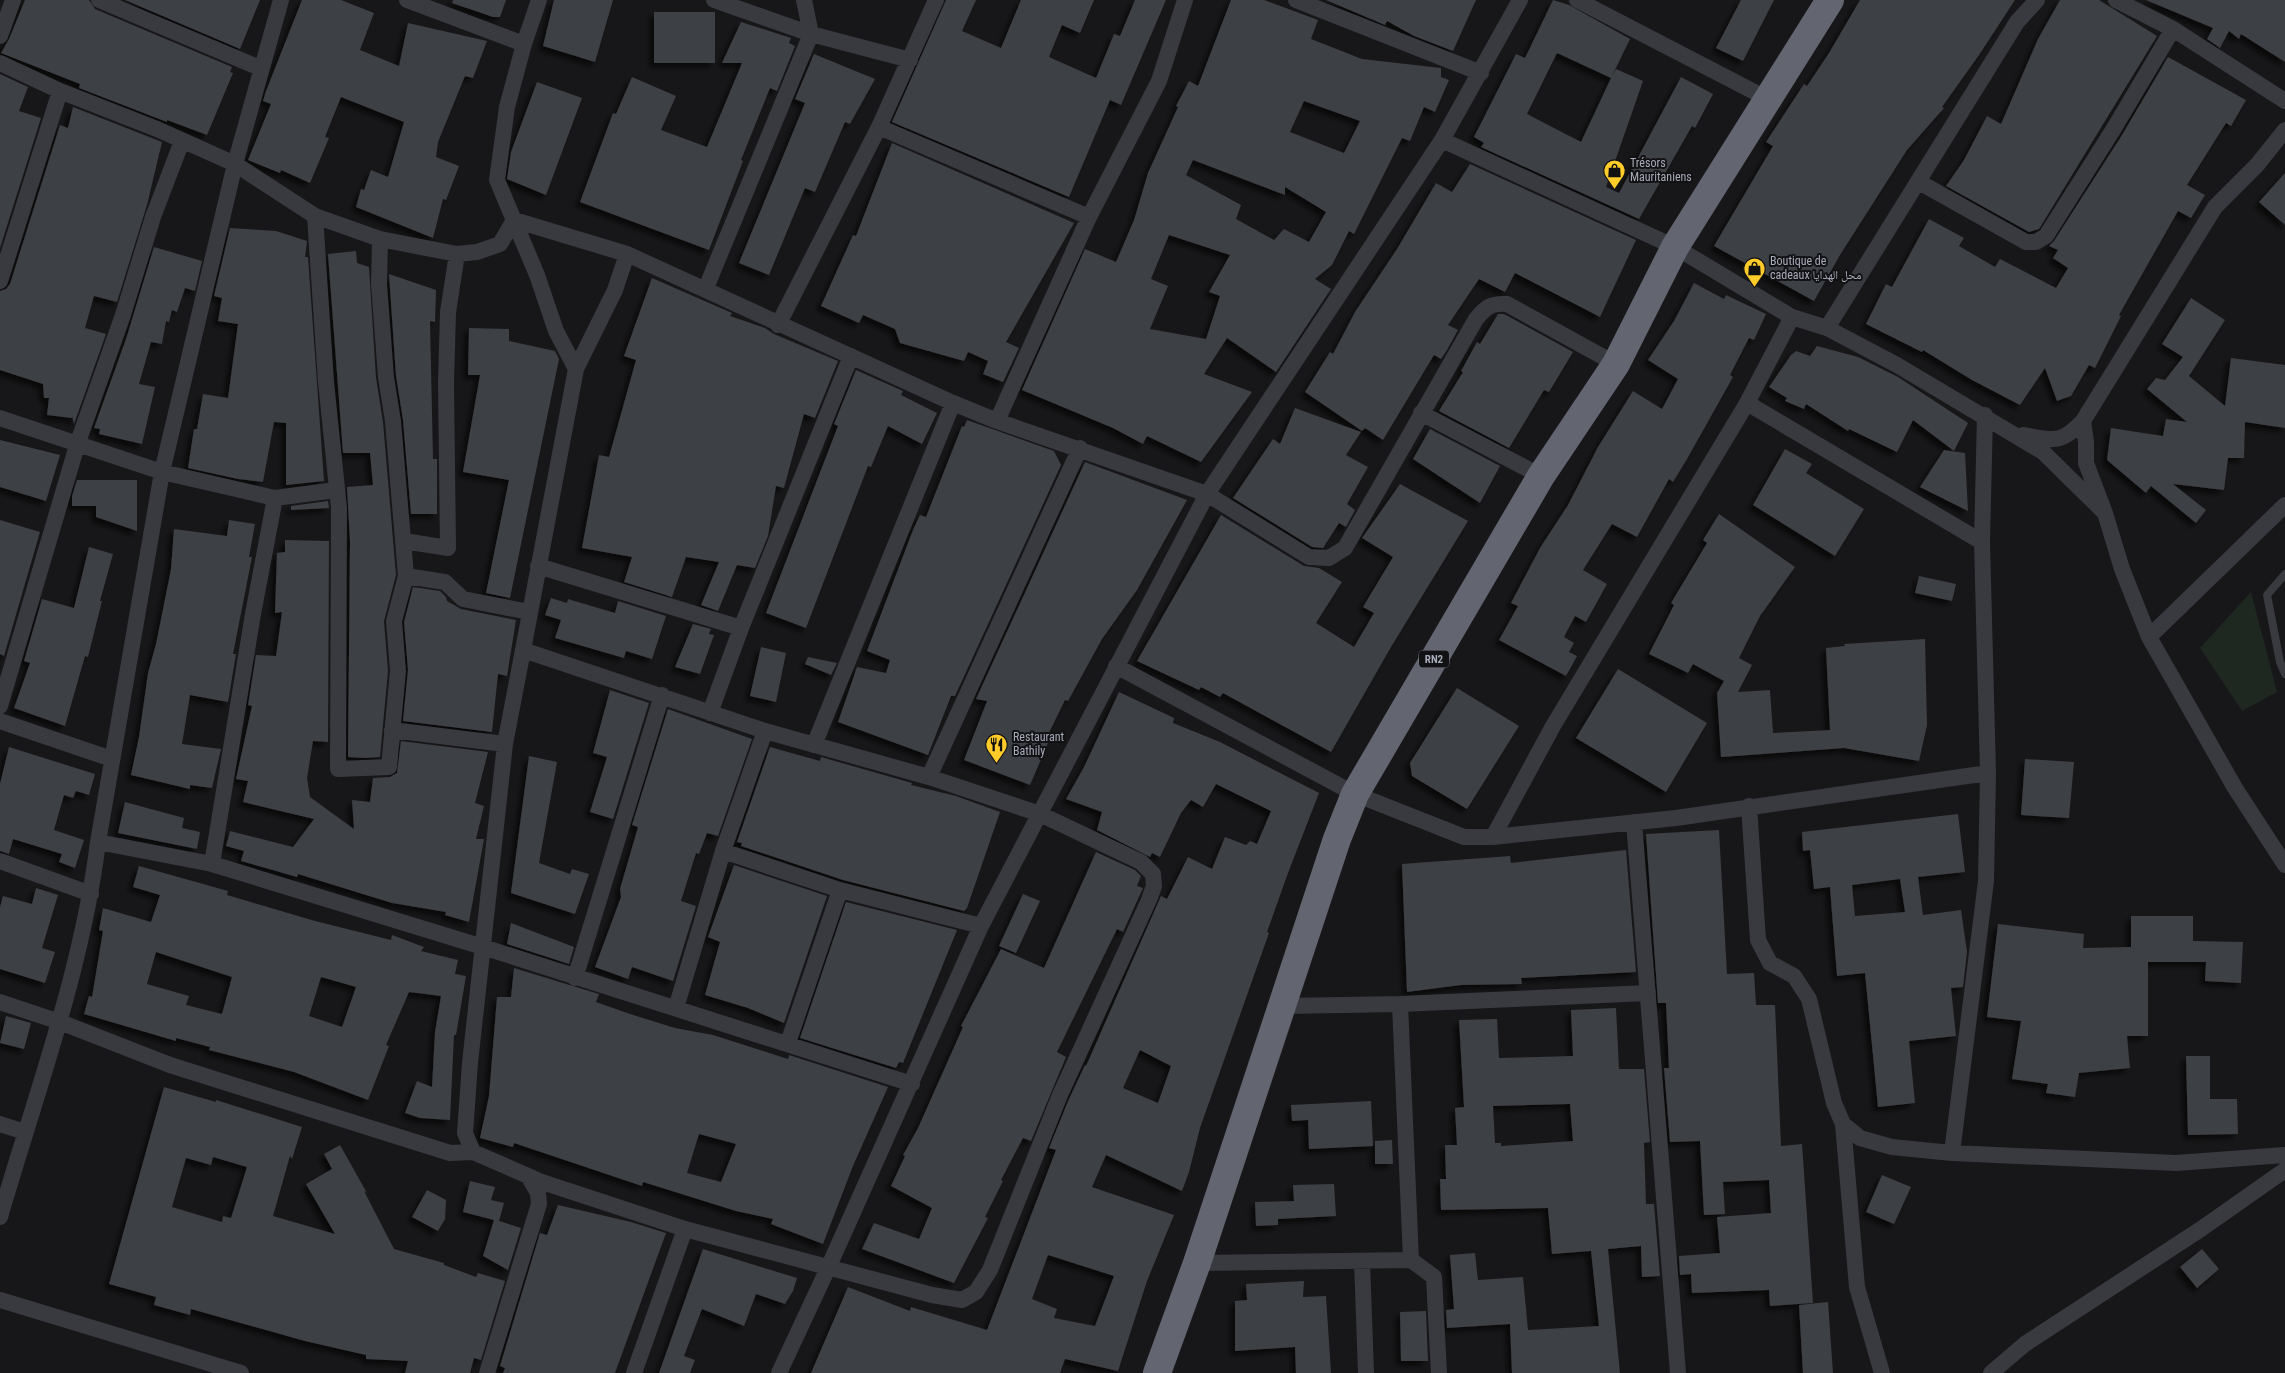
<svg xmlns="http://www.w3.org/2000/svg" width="2285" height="1373" font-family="'Roboto Condensed','Noto Naskh Arabic',sans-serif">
<defs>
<filter id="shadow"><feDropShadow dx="-4.5" dy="4.5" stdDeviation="2.5" flood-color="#0009"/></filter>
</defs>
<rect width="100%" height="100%" fill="#171719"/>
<path fill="#1e2820" d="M2251,592L2277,692L2242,711L2200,648Z"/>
<path fill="#3e3f44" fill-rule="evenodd" filter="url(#shadow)" d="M25,0H89L95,9L232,67L230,72L233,73L207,135L167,120V122L79,88L80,84L1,53L9,39Z
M125,0H260L240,49Z
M302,0H341L374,13L360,50L399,66L408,23L487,41L473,78L465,76L438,142L436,157L459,166L446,200L443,199L433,238L356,207L361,189L364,190L371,170L388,177L404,122L341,97L325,137L329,138L310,183L281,170L280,173L248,160L271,104L263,101L266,91Z
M453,0H506L500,17H493L452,3Z
M554,0H613L595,62L543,46Z
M946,0H976L962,31L1001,48L1021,0H1094L1080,33L1062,25L1049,57L1096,78L1114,34L1120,36L1135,0H1166L1121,105L1110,100L1069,197L892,122Z
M1231,0H1264L1318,20L1311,39L1362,59L1441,68V77L1449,80L1435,112L1424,107L1410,141L1402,138L1354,234L1349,231L1332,265L1315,279L1331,289L1276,372L1227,338L1204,374L1252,392L1201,462L1147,436L1143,444L1113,428L1022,390L1085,249L1116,262L1134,220L1148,173L1178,107L1176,106L1189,81L1198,86ZM1304,101L1360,121L1344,153L1290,132ZM1193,160L1285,195V187L1326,212L1309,242L1284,229L1274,240L1236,219L1241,205L1186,175ZM1169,235L1230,255L1209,292L1220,296L1206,339L1150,329L1168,286L1151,279Z
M1326,0H1476L1453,51L1414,36L1387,21L1385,25Z
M1553,0L1569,5L1630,39L1611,78L1616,69L1643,81L1606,187L1619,193L1681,77L1713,94L1695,128L1692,126L1639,219L1481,147L1484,143L1474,137L1516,54L1525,58ZM1557,53L1611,78L1581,142L1527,114Z
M1741,0H1774L1743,61L1716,48Z
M1860,0H2015L1979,55L1942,107L1944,108L1907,150L1840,255L1814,301L1714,246L1773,146L1766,142L1804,84L1807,86L1829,53Z
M2060,0H2099L2157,36L2039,229L2029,232L1946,186L1964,160L1987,116L2001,124L2038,39Z
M2146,0H2285V62L2241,34L2239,39L2229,31L2220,48L2207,39L2213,28Z
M654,12H715V63H654Z
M741,22L791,38L789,43L795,46L777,91L770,88L741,160L743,161L709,250L580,202L613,113L616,114L632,77L676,96L661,130L707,147L742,63H722Z
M814,54L875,79L850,124L845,122L815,192L805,188L769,275L739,263L805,103L795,99Z
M2168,57L2246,100L2231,126L2226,123L2187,185L2205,195L2191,218L2178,211L2119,315L2121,316L2095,368L2089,365L2071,396L2057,401L2045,368L2020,405L1972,380L1923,350L1922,352L1866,324L1886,284L1892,287L1929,219L1964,238L1959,246L1995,267L2000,259L2056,288L2068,268L2053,258L2058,250L2049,246L2054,241L2122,135Z
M0,74L28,87L19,111L41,118L0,248Z
M537,82L582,98L546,195L507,179L511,152Z
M73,107L162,142L147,205L117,302L94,296L85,328L106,334L74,424L72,416V418L47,415L49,398H44L43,384L0,370V291L6,289L10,284L60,125L68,128Z
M892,143L1074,223L1006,342L1019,348L1003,382L983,374L988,361L968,352L964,361L900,343L895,329L863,315L859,323L821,306L853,235L856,236Z
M1470,164L1636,240L1600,317L1515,273L1505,292L1479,279L1448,325L1458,330L1447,350L1441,359L1434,355L1383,440L1365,428L1362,431L1305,392L1330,352L1333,354L1355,312L1397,249L1436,183L1452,192Z
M2285,173V225L2259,202Z
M230,228L276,231L307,241L305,257H308L324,481L286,485V423L274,422L263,482L238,479L188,468L194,429H197L203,394L228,398L238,324L218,321L222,298L214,296Z
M154,247L202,261L195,291L185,288L177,312L172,310L169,322L166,321L162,344L151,342L139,384L155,387L142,444L99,434L100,429L94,428L126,339Z
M356,251L357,263L369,267L376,378L383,422L396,575L384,621L388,671L380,757L365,758L348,757L350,541L347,487L373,485L370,453H343L328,254Z
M389,274L436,290L435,322L430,321L433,459H437V514H411L403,420L396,376Z
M652,278L732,313L730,316L765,328L774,334L838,361L815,418L804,414L784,488L776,486L768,536L755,568L737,565L718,611L701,605L719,562L686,557L672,597L624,582L632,557L582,548L599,455L609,457L636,360L624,356Z
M1694,283L1724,299L1726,295L1766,314L1754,340L1749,338L1730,375L1733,377L1687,459L1673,482L1669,479L1637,537L1612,524L1583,570L1607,584L1586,622L1575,616L1564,637L1574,643L1569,652L1577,656L1566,676L1499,640L1518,606L1511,603L1540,548L1568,505L1598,447L1633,391L1662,409L1678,379L1648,360L1674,321Z
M2191,298L2225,320L2189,376L2225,406L2231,358L2285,365V428L2245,422L2244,458H2228L2224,490L2173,484L2206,510L2196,523L2151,486L2146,493L2107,460L2111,428L2163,436L2166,419L2187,422L2147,389L2156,378L2165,380L2183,357L2162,344Z
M1498,314H1504L1573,352L1549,392L1544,390L1509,448L1439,411L1463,372L1461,371L1477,342L1480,344Z
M469,328L509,329V341L555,351L559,359L510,598L486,593L509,480L463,472L480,375H468Z
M1817,346L1858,357L1898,377L1968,423L1954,451L1913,420L1897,452L1849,429L1848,431L1806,404L1804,409L1785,401L1787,398L1769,387L1791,355L1796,351L1810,356Z
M856,370L903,391L901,395L937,413L922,444L888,426L871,467L868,466L806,628L766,613L829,449L838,426L834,424Z
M1295,408L1361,432L1346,455L1368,467L1347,504L1355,510L1346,527L1339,523L1323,548L1312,547L1233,498L1273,439L1280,444Z
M967,420L1054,451L1061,465L955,696H951L928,755L838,722L857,667L886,673L890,660L867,651L913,530L920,515L926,517L962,426L964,427Z
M1430,429L1500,466L1480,503L1413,459Z
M0,440L60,455L46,501L0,487Z
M1785,449L1812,464L1806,473L1864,509L1835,556L1753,505Z
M1944,450L1965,453L1968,511L1920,487Z
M1085,462L1187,500L1137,590L1102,639L1068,701L1065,700L1045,741L1048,743L1030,785L964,760L987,701L976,699Z
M77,480H137V531L96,517V506H72V496Z
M1400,484L1468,521L1391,647L1331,752L1223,693L1220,697L1201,687L1199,690L1137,661L1221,515L1304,566L1319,568L1342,582L1316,623L1354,647L1374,613L1363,607L1393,557L1362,538Z
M328,501L329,508L291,510V506Z
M1719,514L1795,567L1760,616L1739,658L1752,665L1738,692L1770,690L1773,733L1830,730L1826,648L1845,646L1844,644L1925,639L1927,725L1919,761L1844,748L1721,757L1717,693L1724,681L1693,664L1688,673L1649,654L1674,605L1671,603L1707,543L1703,540Z
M0,520L40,532L4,656L0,654Z
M229,520L255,524L249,557H252L233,654H236L228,702L190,695L182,744L221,749L212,788L190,785V789L131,775L139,737L148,673L156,644L171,569L174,529L227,536Z
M285,540L329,541L328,742L313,741L307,778L310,797L354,829L352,800L370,802L373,778L390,777L397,773L401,741L488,752L475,803L484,806L476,839H484L469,922L445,915L446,912L392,903L298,874L297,877L241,861L244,851L226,846L230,831L293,847L314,819L243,802L248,781L236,779L252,706L248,705L256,655L276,656L282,612L275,613L277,553L285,552Z
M89,547L113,554L100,601H102L88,657L85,656L65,726L14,708L30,663L24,661L42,599L74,608Z
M1919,576L1956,584L1952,601L1915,593Z
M413,587L440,591L446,597L447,601L461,609L516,620L507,676L498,674L492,732L403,721L408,670L404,622Z
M551,598L567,603L568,599L615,613L618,601L666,616L652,659L626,651L624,658L555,638L561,620L545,615Z
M693,624L711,629L709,634L714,635L700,674L675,667Z
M761,647L786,653L776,702L750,696Z
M808,657L837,663L831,675L805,664Z
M1618,669L1707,723L1666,792L1576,738Z
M1457,688L1519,726L1467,809L1412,776L1410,763Z
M610,690L649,703L613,819L590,812L607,757L593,753Z
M1119,692L1174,718L1173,723L1220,742L1319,793L1288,873L1267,932L1269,933L1200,1128L1189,1172L1182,1191L1106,1155L1092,1187L1174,1215L1147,1281L1118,1371L1065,1359L1060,1373H811L848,1287L910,1311L911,1307L987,1330L1056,1150L1049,1148L1069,1099L1085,1065L1086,1066L1161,896L1167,899L1188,857L1212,869L1225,837L1246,845L1250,841L1257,844L1271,811L1216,784L1203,807L1191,800L1181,813L1160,857L1152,853L1150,857L1097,830L1102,812L1066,799L1084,767ZM1140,1050L1171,1066L1158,1103L1123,1088ZM1048,1255L1114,1276L1095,1326L1054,1318L1057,1309L1032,1299Z
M668,709L752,739L718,836L707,833L699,854L696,853L681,901L696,906L673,981L632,967L628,979L595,967L621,897L620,889L638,827L632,825Z
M9,747L95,774L89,795L76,791L73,798L64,795L54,830L84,840L75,868L59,862L62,854L13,839L9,854L0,851V784Z
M770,747L820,761L821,757L912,783L911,785L956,796L1000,812L967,908L964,911L843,880L741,846L742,843L737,842Z
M529,756L557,762L539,863L570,874L572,869L589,874L575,914L511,893Z
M2025,759L2074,762L2069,818L2021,815Z
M125,802L184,818L182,828L200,832L197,849L118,833Z
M1958,814L1965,872L1918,877L1923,915L1961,910L1967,952L1963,987L1951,988L1956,1036L1909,1041L1915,1103L1878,1107L1865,973L1837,976L1830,887L1814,889L1810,850L1803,851L1802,832ZM1900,879L1905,912L1855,916L1852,885Z
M1719,830L1727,974L1754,973L1756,1005H1775L1781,1146L1802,1144L1813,1303L1770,1306L1769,1290L1692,1293L1691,1274L1680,1275L1679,1256L1720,1253L1717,1217L1771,1213L1769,1180L1723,1182L1725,1214L1704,1215L1700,1141L1670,1142L1664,1068H1669L1666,1003H1658L1646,834Z
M1626,850L1636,972L1521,978L1522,984L1461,985L1407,992L1402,864L1510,856L1511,863Z
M1096,852L1135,870L1141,876L1137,886L1143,888L1123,932L1117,929L1057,1052L1066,1057L1031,1141L1023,1138L1001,1180L1003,1181L985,1217L988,1218L954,1283L862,1249L874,1223L919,1239L932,1208L891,1186L905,1156L903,1155L918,1128L963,1027L961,1026L1001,949L1044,968Z
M734,865L827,896L784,1023L748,1008L705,995L720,942L708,937Z
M139,866L228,891L227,895L315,921L391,940L392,935L424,947L421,951L458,960L455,974L466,976L456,1035H454L450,1120L420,1118L405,1113L417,1081L432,1087L435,1032L441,996L409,992L386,1045L389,1046L368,1100L294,1072L209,1050L210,1047L176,1038V1041L84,1014L89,996L92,997L103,931L99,930L103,908L151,922L160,895L133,887ZM156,952L232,977L222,1014L186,1005L189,996L147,984ZM321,977L356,987L342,1027L309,1016Z
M36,888L58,895L42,948L55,952L45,983L0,969V907L3,896L32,904Z
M1023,894L1040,901L1016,953L999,946Z
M846,902L957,930L903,1063L899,1062L896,1068L800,1038Z
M2131,916H2193V941L2243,942L2241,983L2205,981L2206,962H2148V1036H2127L2130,1068L2079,1073L2075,1097L2046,1093L2048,1084L2012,1079L2021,1021L1987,1017L1998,924L2084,934L2083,948L2131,947Z
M511,923L574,947L569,964L507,944Z
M514,968L599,994L596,1002L630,1014L675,1028L713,1035L788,1059L789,1055L888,1087L853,1166L823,1244L771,1224L773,1219L736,1211L643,1182L642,1186L514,1143L513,1147L480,1138L489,1096L497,997H511ZM699,1134L736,1144L721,1182L687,1173Z
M1616,1008L1619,1069H1644L1650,1142L1644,1143L1646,1204H1654L1660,1276L1642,1277L1641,1246L1608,1249L1620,1373H1512L1510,1324L1447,1328L1446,1310L1454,1309L1450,1255L1475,1253L1478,1280L1523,1277L1528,1330L1599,1326L1591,1251L1552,1254L1548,1208L1441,1210L1440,1179H1446L1445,1145H1457L1455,1108L1464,1107L1459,1020L1497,1019L1499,1058L1573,1056L1571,1010ZM1570,1104L1573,1141L1501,1146V1143H1495L1493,1106Z
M6,1016L31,1023L24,1049L0,1043Z
M2186,1056H2210V1099H2237L2238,1134L2188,1135Z
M164,1087L216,1102V1100L302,1127L292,1159L290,1156L273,1216L335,1234L306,1184L332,1169L324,1154L340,1145L367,1193L364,1191L394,1249L444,1263V1265L476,1277L478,1273L505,1281L481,1360L474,1358L470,1373H405L408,1361L366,1359V1355L305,1341L191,1309L190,1315L154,1305L156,1297L109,1284ZM213,1157L247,1167L231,1218L223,1216L222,1222L172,1207L186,1158L211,1165Z
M1371,1101L1373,1146L1309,1149L1308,1120L1292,1121L1291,1105Z
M1392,1140L1393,1164H1375V1141Z
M1882,1175L1911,1187L1894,1224L1866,1212Z
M470,1181L495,1187L491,1200L504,1203L499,1221L521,1228L508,1270L483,1256L494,1220L463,1212Z
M1334,1184L1336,1216L1278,1219V1225L1256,1226L1255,1202L1294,1201L1293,1185Z
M427,1190L446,1200L445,1219L438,1231L412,1217Z
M558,1205L631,1222L666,1233L615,1373H503L505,1368L500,1366L540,1233L547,1235Z
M703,1249L797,1278L793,1291L785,1304L756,1294L744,1326L702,1309L684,1356L695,1360L690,1373H659Z
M2202,1249L2219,1269L2197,1288L2180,1267Z
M1304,1281L1303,1297L1326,1296L1331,1373H1296L1295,1347L1235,1351V1301L1247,1300L1246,1284Z
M1828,1302L1833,1373H1803L1799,1305Z
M1426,1311L1428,1361H1401L1400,1312Z"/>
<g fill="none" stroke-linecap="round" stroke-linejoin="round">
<path stroke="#393a40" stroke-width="8" d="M2285,574L2267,595L2280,662L2285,674"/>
<path stroke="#393a40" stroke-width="16" d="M99,0L260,68
M407,0L524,44
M539,0L524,44L507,107L497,180L537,275L556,331L576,369
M714,0L811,34L910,60
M1296,0L1481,73
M1577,0L1768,99
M2116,0L2173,29L2285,101
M0,36L13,0
M0,63L60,91L157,129L235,164L315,216L380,239L457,254L477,252L500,244L514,220L627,254L953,403L997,421L1207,494L1309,557L1329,558L1345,548L1476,319C1486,307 1491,303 1507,304L1616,364
M879,127L1089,217
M1442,140L1675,247L1792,317L1827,328L1897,365L2043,452L2105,513
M1919,182L2026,242H2036L2046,236L2113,130L2173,29
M315,216L326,382L339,508L338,769L389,767L398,671L394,621L406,576L393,421L386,377L379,284L380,239
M0,281L60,91
M706,288L811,34L804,0
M778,325L879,127L936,0
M1827,328L2017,22L2037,0
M1747,403L1982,542
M1421,413L1541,476
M0,418L162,472L275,498L253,614L212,864
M997,421L1089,217L1159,81L1185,0
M2083,421L2086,442V463L2105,513L2122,569L2149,637L2235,788L2285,865
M2023,435C2054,440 2060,445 2083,421L2215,207L2257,165L2285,130
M275,498L336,490
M404,541L448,548L446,383L448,312L457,254
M538,566L741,628
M406,576L445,582L463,599L529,612
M2149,637L2285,505
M523,650L505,744L470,1063L465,1133L473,1152L542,1182L685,1229L932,1295L962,1300L976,1292L990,1270L1060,1095L1149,900L1154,886L1153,874L1141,862L1040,814L929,777L765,731L523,650L576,369L615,290L627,254
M1116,666L1355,794L1464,837H1493L1676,818L1988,773
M0,706L78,442L123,315L153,217L182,141
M710,713L741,628L851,356
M0,721L112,759
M392,730L505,744
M814,745L953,403
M929,777L1080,448
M1749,806L1758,940L1770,963L1794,976L1809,999L1834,1103L1843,1124L1860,1138L1892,1147L1952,1153L2176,1163L2285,1155
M1634,822L1678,1373
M1493,837L1553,726L1747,403L1792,317
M98,842L212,864L483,947L912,1084
M723,851L840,890L981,926
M0,861L91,894
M575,978L662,695
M0,1002L60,1022L170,1065L450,1153L473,1152
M1400,1004L1411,1260
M1282,1006L1400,1004L1648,993
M676,1008L723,851L765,731
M788,1043L840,890
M0,1124L25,1132
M1843,1124L1857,1287L1882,1373
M1952,1153L1986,881L1988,773L1982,542L1985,415
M0,1217C36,1093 82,971 98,842L162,472L235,164L281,0
M1362,1261L1366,1373
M1197,1263L1411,1260L1434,1277L1439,1373
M0,1300L241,1373
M487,1373L539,1204L538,1193L528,1176
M634,1373L685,1229
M779,1373L829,1266L981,926L1207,494L1442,140L1520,0
M1991,1373L2025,1344L2201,1229L2285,1170"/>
<path stroke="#636570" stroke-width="28" d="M1157,1373L1197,1263L1337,839L1355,794L1541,476L1616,364L1675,247L1830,0"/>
</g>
<defs>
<symbol id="shop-pin" viewBox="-11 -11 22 30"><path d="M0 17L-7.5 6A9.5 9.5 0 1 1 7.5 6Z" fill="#ffcc29" stroke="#121214"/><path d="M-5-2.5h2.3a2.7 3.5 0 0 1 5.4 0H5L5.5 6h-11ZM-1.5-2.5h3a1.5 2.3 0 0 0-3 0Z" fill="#111"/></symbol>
<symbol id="restaurant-pin" viewBox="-11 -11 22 30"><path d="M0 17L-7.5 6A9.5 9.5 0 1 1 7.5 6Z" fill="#ffcc29" stroke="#121214"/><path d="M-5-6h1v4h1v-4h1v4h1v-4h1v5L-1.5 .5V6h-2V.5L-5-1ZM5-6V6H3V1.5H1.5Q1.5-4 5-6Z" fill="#111"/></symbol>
</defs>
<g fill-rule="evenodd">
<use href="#shop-pin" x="1602" y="158" width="25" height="34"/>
<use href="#shop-pin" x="1742" y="256" width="25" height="34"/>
<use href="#restaurant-pin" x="984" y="732" width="25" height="34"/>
</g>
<g text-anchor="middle" stroke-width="4" stroke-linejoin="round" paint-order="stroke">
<rect fill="#121214" stroke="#7b7d88" stroke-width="1" x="1419" y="650.5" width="30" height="17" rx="4"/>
<g font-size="11" font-weight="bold" fill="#a8abba">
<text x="1434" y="663">RN2</text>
</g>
<g font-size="12" fill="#a8abba" stroke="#121214" text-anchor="start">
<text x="1630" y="167">Trésors<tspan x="1630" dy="14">Mauritaniens</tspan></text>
<text x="1770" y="265">Boutique de<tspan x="1770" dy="14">cadeaux محل الهدايا</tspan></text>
<text x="1013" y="741">Restaurant<tspan x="1013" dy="14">Bathily</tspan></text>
</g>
</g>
</svg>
